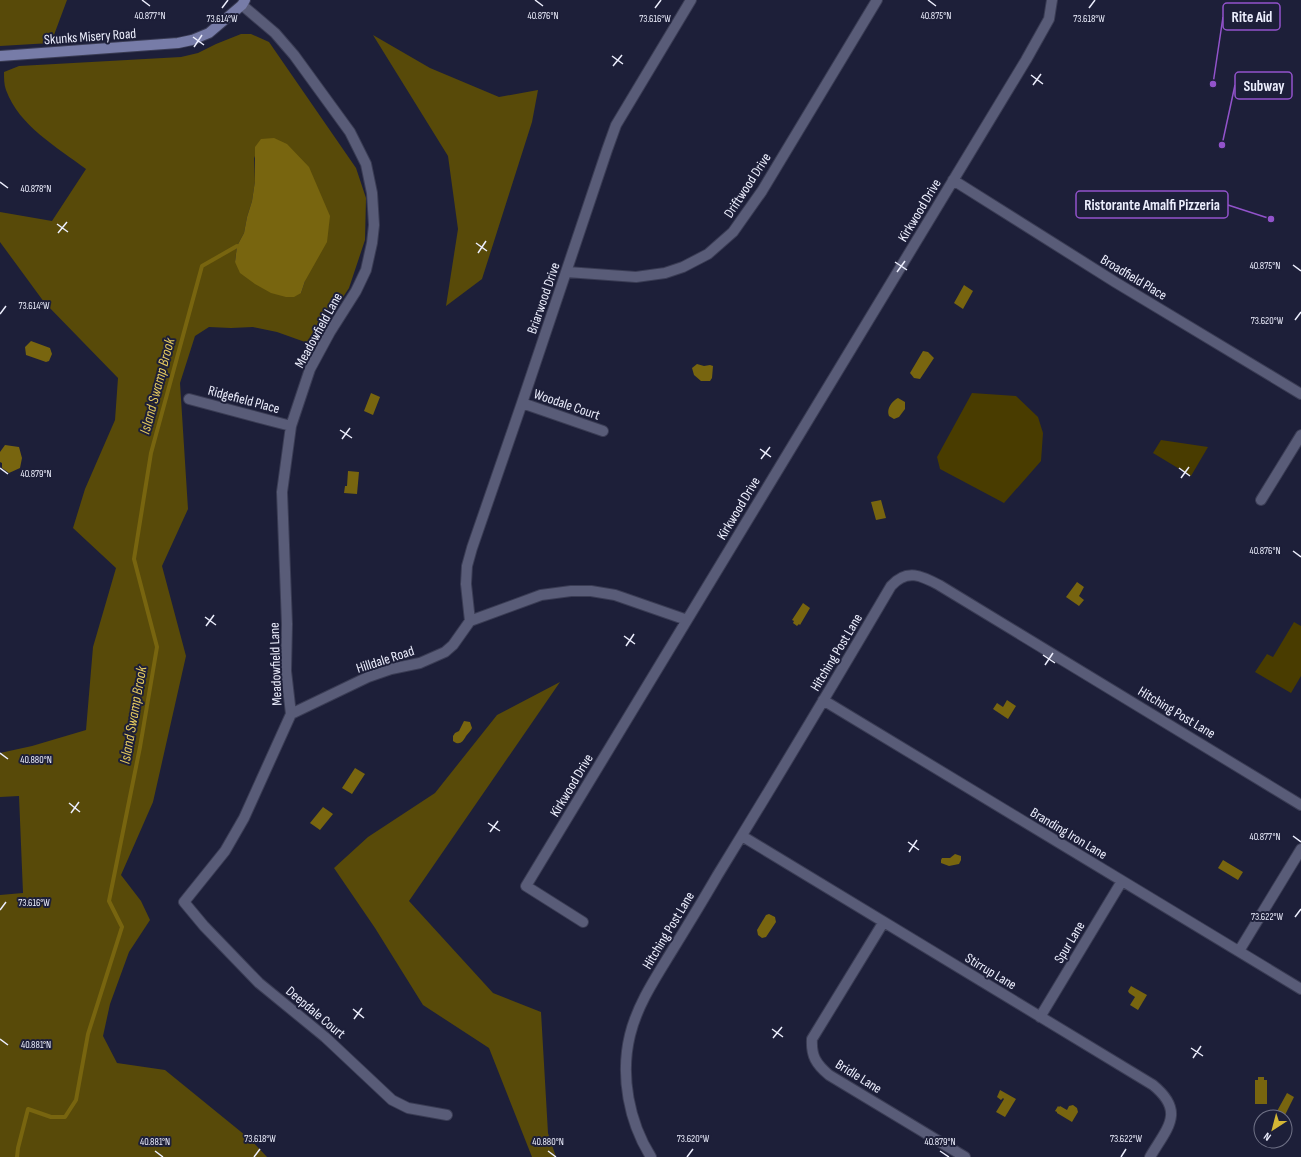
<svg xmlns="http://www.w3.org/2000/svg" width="1301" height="1157" font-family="'Sofia Sans Condensed',sans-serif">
<rect width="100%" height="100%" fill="#1d1f39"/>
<path fill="#493c00" d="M972,393L1016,396L1038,417L1043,433L1041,461L1004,503L940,469L937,457Z
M1161,440L1208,447L1191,476L1153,453Z
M1294,622L1301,626V676L1291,693L1255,672L1267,654L1273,657Z"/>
<path fill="#584a09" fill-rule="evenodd" d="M0,0H67L51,43L0,46Z
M241,34H251L269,42L356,168L366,198L365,240L349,288L315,340L305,342L277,332L253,327L231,328L209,327L195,336L180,383L188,509L162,566L186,656L153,802L121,875L141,901L150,920L129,952L110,1004L103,1036L117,1063L165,1070L251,1140L267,1157H0V895L23,893L19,796L0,797V753L32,746L86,730L93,647L116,568L73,528L85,489L115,420L118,378L44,302L0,242V212L52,221L86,169C57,147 19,126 6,90C4,85 4,78 4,72L19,66L181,57L198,53L216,44ZM254,156L305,281L301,293L235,262L237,246L244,233L247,217L252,201L255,181Z
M373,35L430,68L499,97L538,90L532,122L482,279L446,306L458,229L448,156Z
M560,682L409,901L493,993L541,1012L548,1133L556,1157H532L489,1048L423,1005L375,928L334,868L368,837L435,793L497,715Z"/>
<path fill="#78650f" d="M274,138L287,144L309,167L330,216L327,242L305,281L301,293L294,297H286L271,293L255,284L240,273L235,262L237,246L244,233L247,217L252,201L255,181V147L261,139Z
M964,285L973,291L963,309L954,303Z
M31,341L50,348L52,354L49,361L46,362L26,355L25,347Z
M923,351L928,352L934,358L920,379L914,378L910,373Z
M697,364L704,366L710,365L713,366L712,378L710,381H701L694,375L692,368Z
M371,393L380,397L373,415L364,411Z
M898,398L905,402V409L899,417L894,419L889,416C886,409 892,401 898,398Z
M5,445L19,447L22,458L20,468L9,473L2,468V463L0,462V452Z
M348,471L359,472L357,494L344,493L345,486H347Z
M881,500L886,518L876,520L871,502Z
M1077,582L1084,587L1079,596L1084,600L1079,606L1066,597Z
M803,603L810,608L800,625L799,624L797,626L793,623L794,621L792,620Z
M1007,700L1016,706L1008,719L993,709L997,703L1003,707Z
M464,721L470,722L472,728C471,731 468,733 466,736C463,742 459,746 453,741V736L455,733L459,731Z
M355,768L365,774L352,794L342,788Z
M323,807L333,814L320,830L310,823Z
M955,854L961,856V860L959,864L949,866L941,863V860L942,858H950Z
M1223,860L1243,872L1238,880L1218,868Z
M769,914L775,917L776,922L766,937L762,938L758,935L757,930L766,915Z
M1131,986L1147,995L1138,1010L1130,1005L1135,997L1129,993L1128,991Z
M1258,1077H1264V1080H1267V1104H1255V1080H1258Z
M1000,1090L1016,1099L1005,1117L996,1112L1004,1099L1003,1098L1001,1100L997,1097Z
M1287,1093L1294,1097L1284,1117L1276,1113Z
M1073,1105L1077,1108L1078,1112L1072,1122L1057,1113V1112L1055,1111L1058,1106L1059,1107L1060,1106L1067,1110L1069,1106Z"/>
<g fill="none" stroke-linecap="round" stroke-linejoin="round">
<path stroke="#78650f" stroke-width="4" d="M17,1157L18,1148L28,1109L51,1117H65L76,1100L88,1034L122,927L109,901L140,747L157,647L134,559L151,453L202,266L237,246"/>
<defs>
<path id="minor" d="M242,5L275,33L294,55L350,132L366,164L372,193L374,225L372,243L366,270L356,291L330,332L310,369L291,426L282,492L287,624L286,671L291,714
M953,180L1115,282L1301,394
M567,272L636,277L665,273L683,267L708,254L733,232L762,191L877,0
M189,399L291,426
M522,403L603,431
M1261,500L1301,435
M470,621L466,584L467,566L472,548L522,403L607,150L616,125L691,0
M823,700L1301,989
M742,836L1153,1085C1186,1112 1167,1128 1150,1157
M583,922L526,886L1026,60L1049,19L1052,0
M883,923L812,1039C811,1056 816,1064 829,1075L965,1157
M1239,951L1301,849
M1040,1017L1122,881
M447,1115L408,1108L392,1100L325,1037L259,983L204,926L184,902L225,851L244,818L291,714L368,677L391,669L420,663L445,652L453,645L470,621L541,595L571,591H591L615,595L687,620
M651,1157C629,1122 620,1076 630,1035C637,1006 654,980 670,954C686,928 702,902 717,876C776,780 834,683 891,586C907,568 922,576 939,585L1301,805"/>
<path id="secondary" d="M0,56L178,43L192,40L209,33L242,5L245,0"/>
</defs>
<use href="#minor" stroke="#3a3c54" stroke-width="12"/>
<use href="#secondary" stroke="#3a3c54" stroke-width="12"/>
<use href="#minor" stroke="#595c78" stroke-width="10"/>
<use href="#secondary" stroke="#777ca8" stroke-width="10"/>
</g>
<path fill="none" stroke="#eceefd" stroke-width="1.5" d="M142,0L150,6M535,0L543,6M928,0L936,6M222,8L228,0M655,8L661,0M1089,8L1095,0M193,37L204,45M194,47L202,35M612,56L623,64M613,66L622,55M1031,75L1043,84M1033,85L1041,74M0,182L8,188M57,224L68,232M58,233L67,222M476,243L487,251M478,253L486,241M895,262L907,270M1293,265L1301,271M897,272L905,261M0,314L6,306M1295,320L1301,312M340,430L352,438M342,439L350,428M760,449L771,457M761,459L770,447M0,468L8,474M1179,468L1190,476M1181,478L1189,467M1293,551L1301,557M205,617L216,625M206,626L214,615M624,636L635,644M626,646L634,634M1043,655L1055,663M1045,665L1053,653M0,753L8,759M69,803L80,812M71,813L79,802M488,823L500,831M490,832L498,821M1293,836L1301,842M908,842L919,850M909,852L917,840M0,910L6,902M1295,917L1301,909M353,1009L364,1018M354,1019L362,1008M772,1029L783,1037M773,1038L782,1027M0,1039L8,1045M1191,1048L1203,1056M1193,1058L1201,1046M155,1151L163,1157M548,1151L556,1157M940,1151L949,1157M254,1157L260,1149M687,1157L693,1149M1121,1157L1126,1149"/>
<g text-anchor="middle" stroke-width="4" stroke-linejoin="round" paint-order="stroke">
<g font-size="14" fill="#eceefd" stroke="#1d1f39">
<text transform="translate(90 36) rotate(-4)" y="5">Skunks Misery Road</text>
<text transform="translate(747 185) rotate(-57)" y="5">Driftwood Drive</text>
<text transform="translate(919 210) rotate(-59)" y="5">Kirkwood Drive</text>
<text transform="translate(1134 277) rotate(31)" y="5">Broadfield Place</text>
<text transform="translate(543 298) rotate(-71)" y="5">Briarwood Drive</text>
<text transform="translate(318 330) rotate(-61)" y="5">Meadowfield Lane</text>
<text transform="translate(244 399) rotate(15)" y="5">Ridgefield Place</text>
<text transform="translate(567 404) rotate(19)" y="5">Woodale Court</text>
<text transform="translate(738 508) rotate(-59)" y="5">Kirkwood Drive</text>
<text transform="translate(836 652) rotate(-59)" y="5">Hitching Post Lane</text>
<text transform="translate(385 659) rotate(-18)" y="5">Hilldale Road</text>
<text transform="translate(275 664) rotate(-92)" y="5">Meadowfield Lane</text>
<text transform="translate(1177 712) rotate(31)" y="5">Hitching Post Lane</text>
<text transform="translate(571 785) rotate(-59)" y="5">Kirkwood Drive</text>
<text transform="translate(1069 833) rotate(31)" y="5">Branding Iron Lane</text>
<text transform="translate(668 930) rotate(-59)" y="5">Hitching Post Lane</text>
<text transform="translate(1069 942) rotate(-59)" y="5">Spur Lane</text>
<text transform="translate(991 971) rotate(31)" y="5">Stirrup Lane</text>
<text transform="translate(316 1012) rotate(40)" y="5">Deepdale Court</text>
<text transform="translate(859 1076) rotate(32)" y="5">Bridle Lane</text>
</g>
<g font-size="15" font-style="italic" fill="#e4c95e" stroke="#1d1f39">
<text transform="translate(157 386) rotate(-75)" y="5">Island Swamp Brook</text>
<text transform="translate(133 715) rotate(-80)" y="5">Island Swamp Brook</text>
</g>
</g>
<g font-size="10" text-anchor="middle" fill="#eceefd" stroke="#1d1f39" stroke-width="4" stroke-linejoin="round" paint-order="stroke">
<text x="150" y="19">40.877°N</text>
<text x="543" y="19">40.876°N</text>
<text x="936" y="19">40.875°N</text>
<text x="655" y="22">73.616°W</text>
<text x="222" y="22">73.614°W</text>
<text x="1089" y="22">73.618°W</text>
<text x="36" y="192">40.878°N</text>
<text x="1265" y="269">40.875°N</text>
<text x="34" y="309">73.614°W</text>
<text x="1267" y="324">73.620°W</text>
<text x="36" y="477">40.879°N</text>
<text x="1265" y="554">40.876°N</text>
<text x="36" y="763">40.880°N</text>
<text x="1265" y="840">40.877°N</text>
<text x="34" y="906">73.616°W</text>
<text x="1267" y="920">73.622°W</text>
<text x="36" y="1048">40.881°N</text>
<text x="260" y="1142">73.618°W</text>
<text x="693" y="1142">73.620°W</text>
<text x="1126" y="1142">73.622°W</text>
<text x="155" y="1145">40.881°N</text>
<text x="548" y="1145">40.880°N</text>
<text x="940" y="1145">40.879°N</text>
</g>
<path fill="none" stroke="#9253cb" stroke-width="1.5" d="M1213 84L1223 17M1222 145L1235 85M1271 219L1228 205"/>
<g fill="#9253cb" stroke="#1d1f39" stroke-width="1.5">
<circle cx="1213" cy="84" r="4"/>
<circle cx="1222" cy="145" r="4"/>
<circle cx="1271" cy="219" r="4"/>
</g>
<g fill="#1d1f39" stroke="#9253cb" stroke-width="1.5">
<rect x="1223" y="3" width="57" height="27" rx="4"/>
<rect x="1235" y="72" width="57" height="27" rx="4"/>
<rect x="1076" y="191" width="152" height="27" rx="4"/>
</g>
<g font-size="15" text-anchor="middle" font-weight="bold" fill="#eceefd">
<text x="1252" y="22">Rite Aid</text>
<text x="1264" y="91">Subway</text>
<text x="1152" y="210">Ristorante Amalfi Pizzeria</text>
</g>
<g transform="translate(1273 1129) rotate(216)"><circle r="19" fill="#1d1f39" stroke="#707287"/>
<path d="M0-3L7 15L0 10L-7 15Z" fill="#d4b635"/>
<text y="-6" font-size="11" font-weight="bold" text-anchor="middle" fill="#eceefd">N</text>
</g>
</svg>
